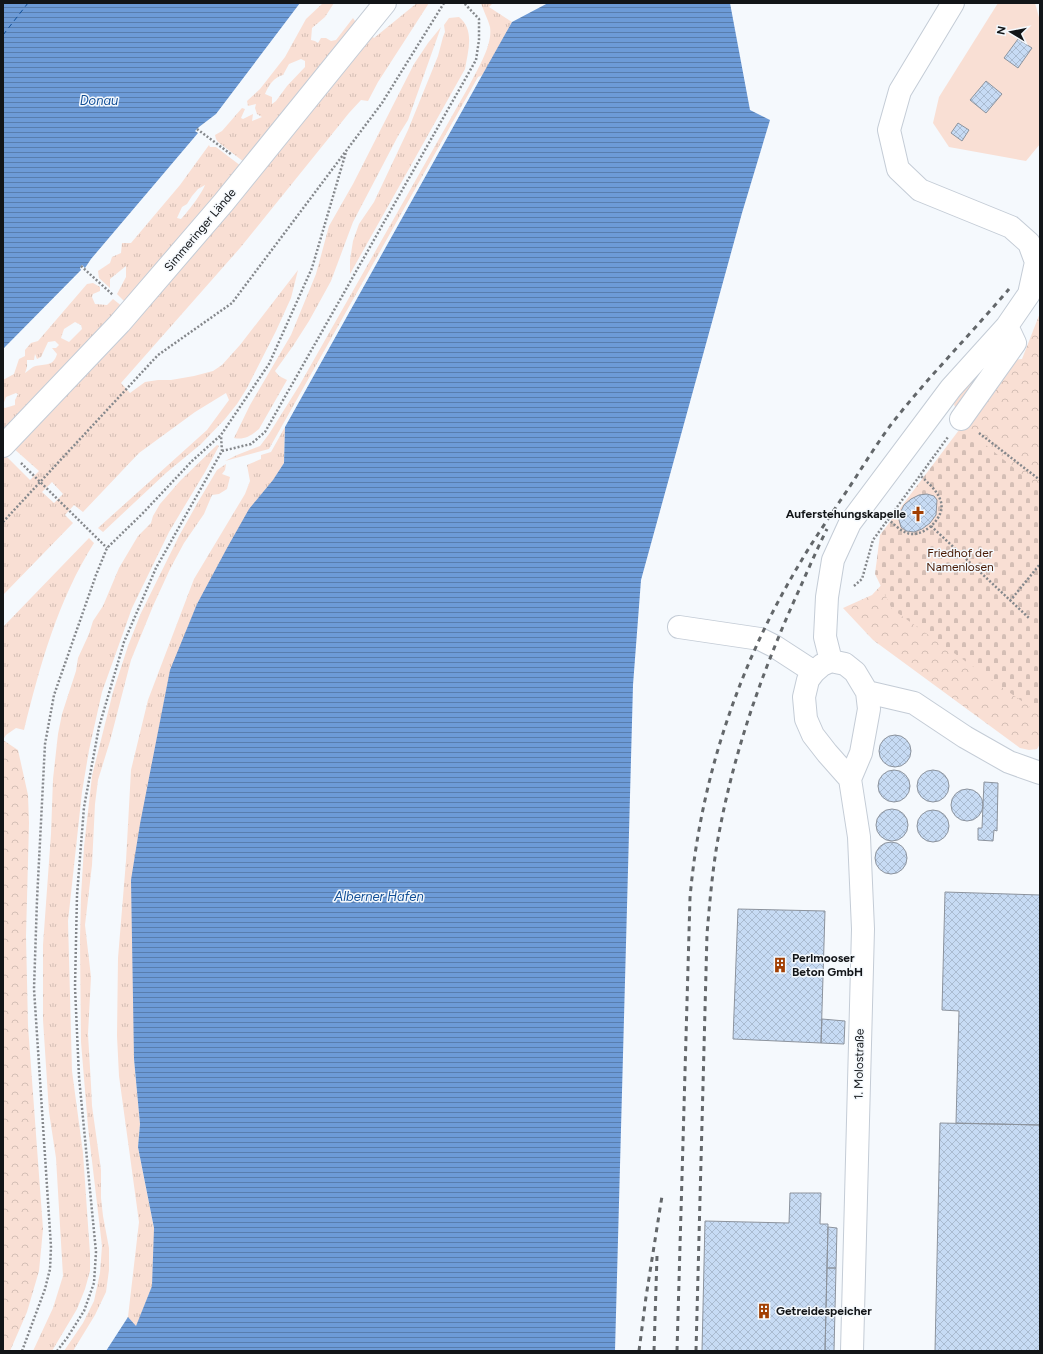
<svg xmlns="http://www.w3.org/2000/svg" width="1043" height="1354" font-family="Figtree,sans-serif">
<defs>
<pattern id="grass-tufts" width="24" height="20" patternUnits="userSpaceOnUse"><rect width="24" height="20" fill="#f9dfd4"/><path d="M3 7l-1-3M5 7V3M7 7l1-3M15 17l-1-3M17 17v-4M19 17l1-3" fill="none" stroke="#d4beb5"/></pattern>
<pattern id="forest-crowns" width="20" height="18" patternUnits="userSpaceOnUse"><rect width="20" height="18" fill="#f9dfd4"/><path d="M2 6a3 3 0 1 1 6 0M12 15a3 3 0 1 1 6 0" fill="none" stroke="#d4beb5"/></pattern>
<pattern id="cemetery-stones" width="16" height="16" patternUnits="userSpaceOnUse"><rect width="16" height="16" fill="#f9dfd4"/><path d="M2 7V4a2 2 0 0 1 4 0v3zM10 15v-3a2 2 0 0 1 4 0v3z" fill="#d4beb5"/></pattern>
<pattern id="water-rules" width="6" height="5" patternUnits="userSpaceOnUse"><rect width="6" height="5" fill="#6d9bd7"/><path d="M0 2.5h6" fill="none" stroke="#587dad"/></pattern>
<pattern id="building-cross-hatch" width="8" height="8" patternUnits="userSpaceOnUse"><rect width="8" height="8" fill="#c7dbf4"/><path d="M0 0l8 8M0 8l8-8" fill="none" stroke="#aabbd0"/></pattern>
</defs>
<rect width="100%" height="100%" fill="#f5f9fd"/>
<path fill="url(#grass-tufts)" fill-rule="evenodd" d="M323,3H334L325,17L312,28L311,40L315,41L318,43L321,38H326L331,41L336,40L353,18L357,24L244,162L218,142L216,139L215,135L222,131L242,108L245,109L241,118L243,119L253,114L252,121L262,117L257,114L255,108L256,104L248,106L247,101L260,89L285,57L306,19ZM301,59L305,61V67L287,86L276,101L272,104V97L265,94C268,86 274,77 283,75L289,64Z
M417,3H429L378,82L368,101L361,100L349,113L240,248L121,383L130,393L145,382L158,380H171L194,376L213,371L222,365L240,345L298,270L291,298L276,331L247,388L237,404L225,419L201,444L166,473L103,532L98,528L207,430L229,400L226,393L195,412L139,453L83,512L74,505L65,515L73,523L3,595V456H6L30,480L39,471L12,447L371,35L374,38ZM52,482L63,494L54,503L42,492Z
M481,3H493L489,7L512,22L483,75L478,77L269,449L225,461L237,455L260,446L269,434L299,386L469,86C477,70 493,45 490,27C488,19 483,10 481,3Z
M459,17C475,30 468,51 465,69L350,274V260L353,241L359,224L374,202L408,130L438,56L443,37L445,32L444,25L449,18Z
M441,27L408,120L398,136L353,222L331,281L309,321L293,346L275,371L279,376L287,380L259,429C251,436 244,440 234,438L250,405L291,335L316,274L329,226L353,184L414,64L428,43Z
M209,145L210,147H216L241,166L125,302L117,294L126,277V266L110,279V288L99,278L98,271L110,263L112,257L121,253L122,243H131L180,185ZM205,185C202,193 188,212 181,219L177,218L182,207L187,204L192,196L198,189Z
M93,283L100,287V291L93,294L92,297L95,304L107,305L113,299L123,307L3,437V407L5,408L15,405V400L18,394L16,393L6,397L3,405V380L14,374L19,359L25,356V350L31,343L38,341L87,284ZM75,322L81,325L82,329L69,342L61,338L64,329ZM55,341L59,345L56,348H52L57,354C53,368 43,363 33,367C30,369 28,371 25,373L27,367V360H34L35,354L37,359L41,357L48,342Z
M285,427L284,463L197,604L134,1059L140,1124L138,1147L154,1228L156,1248L152,1286L136,1327L128,1317L139,1222L119,1076L117,1036L118,958L126,861L131,770L148,700L194,579L245,494L250,481L247,465L261,459V455L271,452Z
M217,445L219,446L205,472L169,532L132,608L102,692L89,750L82,792L68,921L72,1071L83,1153L90,1254V1271L85,1289L77,1309L52,1351H33L53,1308L63,1276L56,1158L49,1112L43,1020V945L51,834L53,779L58,734L62,714L76,671L78,658L89,634L93,621L103,606L119,568L138,536L151,523L153,516L160,504L180,481Z
M226,464L225,470L222,474L230,477L227,489L219,494L212,495L204,514L184,543L170,569L153,606L131,660L110,741L98,780L95,804L92,865L85,925L91,977L88,1034L91,1085L92,1106L101,1170V1198L103,1216L109,1248V1270L106,1292L95,1315L73,1351H64L83,1323L94,1301L100,1273L102,1246L88,1127L81,1042L80,939L81,896L84,847L92,776L113,692L128,646L141,613L179,536L198,502L217,470Z
M89,538L94,543C58,600 40,665 24,730L16,728L6,735L3,740V627Z"/>
<path fill="url(#forest-crowns)" d="M1040,313V524L967,444L954,404L970,377L994,361L1022,359Z
M901,564L1040,628V744L1037,749L1029,750L1020,748L873,640L843,608L872,595Z
M3,740L18,750L28,795L29,823L26,936L28,1026L43,1229L39,1271L27,1312L10,1351H3Z"/>
<path fill="url(#cemetery-stones)" d="M962,426L1040,489V714L892,609L875,574L880,535Z"/>
<path fill="#f9dfd4" d="M998,3H1035L1040,21V144L1026,161L949,147L933,123L939,97Z"/>
<path fill="url(#water-rules)" d="M3,3H300L216,114L199,127L195,131L198,133L91,259L85,268L82,265L80,268L81,270L3,349Z
M548,3H730L750,110L770,120L742,213L641,580L633,685L615,1351H106L128,1317L136,1326L152,1286L154,1228L138,1147L140,1124L134,1059L131,880L140,824L170,670L197,604L227,548L249,509L273,480L284,463L285,427L512,22Z"/>
<g fill="none" stroke-linecap="round" stroke-linejoin="round">
<path stroke="#104e96" stroke-width="1" stroke-dasharray="5 4" stroke-linecap="butt" d="M3,35L28,3"/>
</g>
<path fill="url(#building-cross-hatch)" stroke="#8c939d" d="M1018,39L1032,48L1018,68L1004,58Z
M986,81L1002,94L986,113L970,100Z
M958,123L969,130L962,141L951,133Z
M927,494L934,496L937,500L936,515L930,523L922,529L914,532L906,531L901,527L899,520L900,513L904,505L911,499L919,495Z
M879 751a16 16 0 1 1 32 0a16 16 0 1 1-32 0Z
M917 786a16 16 0 1 1 32 0a16 16 0 1 1-32 0Z
M878 786a16 16 0 1 1 32 0a16 16 0 1 1-32 0Z
M984,782L998,783L997,831L994,830L993,841L978,840V828H982Z
M951 805a16 16 0 1 1 32 0a16 16 0 1 1-32 0Z
M876 825a16 16 0 1 1 32 0a16 16 0 1 1-32 0Z
M917 826a16 16 0 1 1 32 0a16 16 0 1 1-32 0Z
M875 858a16 16 0 1 1 32 0a16 16 0 1 1-32 0Z
M945,892L1040,895V1125L956,1123L959,1011L942,1010Z
M738,909L825,911L821,1043L733,1039Z
M822,1019L845,1021L844,1044L821,1043Z
M940,1123L1040,1125V1351H935Z
M790,1193H821L820,1224H828L825,1351H702L705,1221L789,1223Z
M828,1227L837,1228L836,1268H827Z
M827,1268H836L834,1351H825Z"/>
<g fill="none" stroke-linecap="round" stroke-linejoin="round">
<defs>
<path id="minor" d="M961,419L1015,343L1007,326
M3,446L120,323L224,202L385,3
M679,627L760,639L774,646L814,672
M831,661L825,637L827,597L833,560L850,523L951,388L1007,326L1029,294L1036,262L1029,243L1011,227L920,190L898,169L889,130L900,91L953,3
M867,692L914,703L965,737L1009,762L1040,773
M850,779L827,753L813,735L806,719L804,697L808,680L814,672L822,665L831,661L845,664L855,672L867,692L869,709L861,753L850,779L859,837L863,929L852,1351"/>
</defs>
<use href="#minor" stroke="#c4ccd6" stroke-width="24"/>
<path stroke="#85888c" stroke-width="2.5" stroke-dasharray="2 2" stroke-linecap="butt" d="M197,129L232,155
M81,266L113,295
M979,433L1040,480
M222,451L251,444L265,432L476,60L479,40V19L464,3
M21,463L107,548
M888,519C895,525 904,535 914,534C928,533 945,516 941,502C938,491 928,483 920,475
M3,522L158,355L232,303L382,103L444,3
M931,526L1029,618
M854,586L862,579L873,540L948,437
M1010,601L1040,564
M22,1351L45,1289L50,1269L51,1247L34,989L37,900L45,744L54,695L96,575L107,548L143,513L192,461L221,435L269,364L312,268L346,152
M57,1351L67,1338L84,1311L94,1283L96,1252L79,1077L75,987L77,895L84,807L99,727L124,642L156,568L222,451L221,436"/>
<use href="#minor" stroke="#fff" stroke-width="22"/>
<path stroke="#63676a" stroke-width="3" stroke-dasharray="5 5" stroke-linecap="butt" d="M639,1351L646,1297L662,1196
M654,1351L657,1256
M677,1351L690,898C700,780 739,664 800,563C812,542 827,521 840,501C858,475 874,447 893,422C929,376 971,334 1009,289
M696,1351L707,934C710,899 713,863 720,828C736,745 764,667 799,590C808,570 817,549 827,529"/>
</g>
<defs>
<symbol id="church-bare" viewBox="-9 -9 18 18"><path d="M-1.2-6h2.4v3.5h3.3v2.4h-3.3V6h-2.4V-.1h-3.3v-2.4h3.3Z" fill="#a23f03" stroke="#f5f9fd" stroke-width="2.5" paint-order="stroke"/></symbol>
<symbol id="building-bare" viewBox="-9 -9 18 18"><path d="M-4-6H4V6H1V3H-1V6H-4ZM-2.5-4.3h1.7v1.8h-1.7ZM.8-4.3h1.7v1.8H.8ZM-2.5-1h1.7V.8h-1.7ZM.8-1h1.7V.8H.8Z" fill="#a23f03" stroke="#f5f9fd" stroke-width="2.5" paint-order="stroke"/></symbol>
</defs>
<g fill-rule="evenodd">
<use href="#church-bare" x="907" y="503" width="22" height="22"/>
<use href="#building-bare" x="769" y="954" width="22" height="22"/>
<use href="#building-bare" x="753" y="1300" width="22" height="22"/>
</g>
<g text-anchor="middle" stroke-width="3" stroke-linejoin="round" paint-order="stroke">
<g font-size="12" fill="#121518" stroke="#f5f9fd">
<text transform="translate(200 230) rotate(-50)" y="4">Simmeringer Lände</text>
<text transform="translate(859 1064) rotate(-89)" y="4">1. Molostraße</text>
</g>
<g font-size="12" font-weight="bold" fill="#121518" stroke="#f5f9fd" text-anchor="start">
<text x="906" y="518" text-anchor="end">Auferstehungskapelle</text>
<text x="792" y="962">Perlmooser<tspan x="792" dy="14">Beton GmbH</tspan></text>
<text x="776" y="1315">Getreidespeicher</text>
</g>
<g font-size="12" fill="#471802" stroke="#f5f9fd">
<text x="960" y="557">Friedhof der<tspan x="960" dy="14">Namenlosen</tspan></text>
</g>
<g font-size="13" font-style="italic" fill="#104e96" stroke="#f5f9fd">
<text x="99" y="105">Donau</text>
<text x="379" y="901">Alberner Hafen</text>
</g>
</g>
<rect width="1043" height="1354" fill="none" stroke="#121518" stroke-width="8"/>
<g transform="translate(1011 32) rotate(280)" stroke="#f5f9fd" stroke-width="3" paint-order="stroke">
<path d="M0-3L7 15L0 10L-7 15Z" fill="#121518"/>
<text y="-6" font-size="11" font-weight="bold" text-anchor="middle" fill="#121518">N</text>
</g>
</svg>
